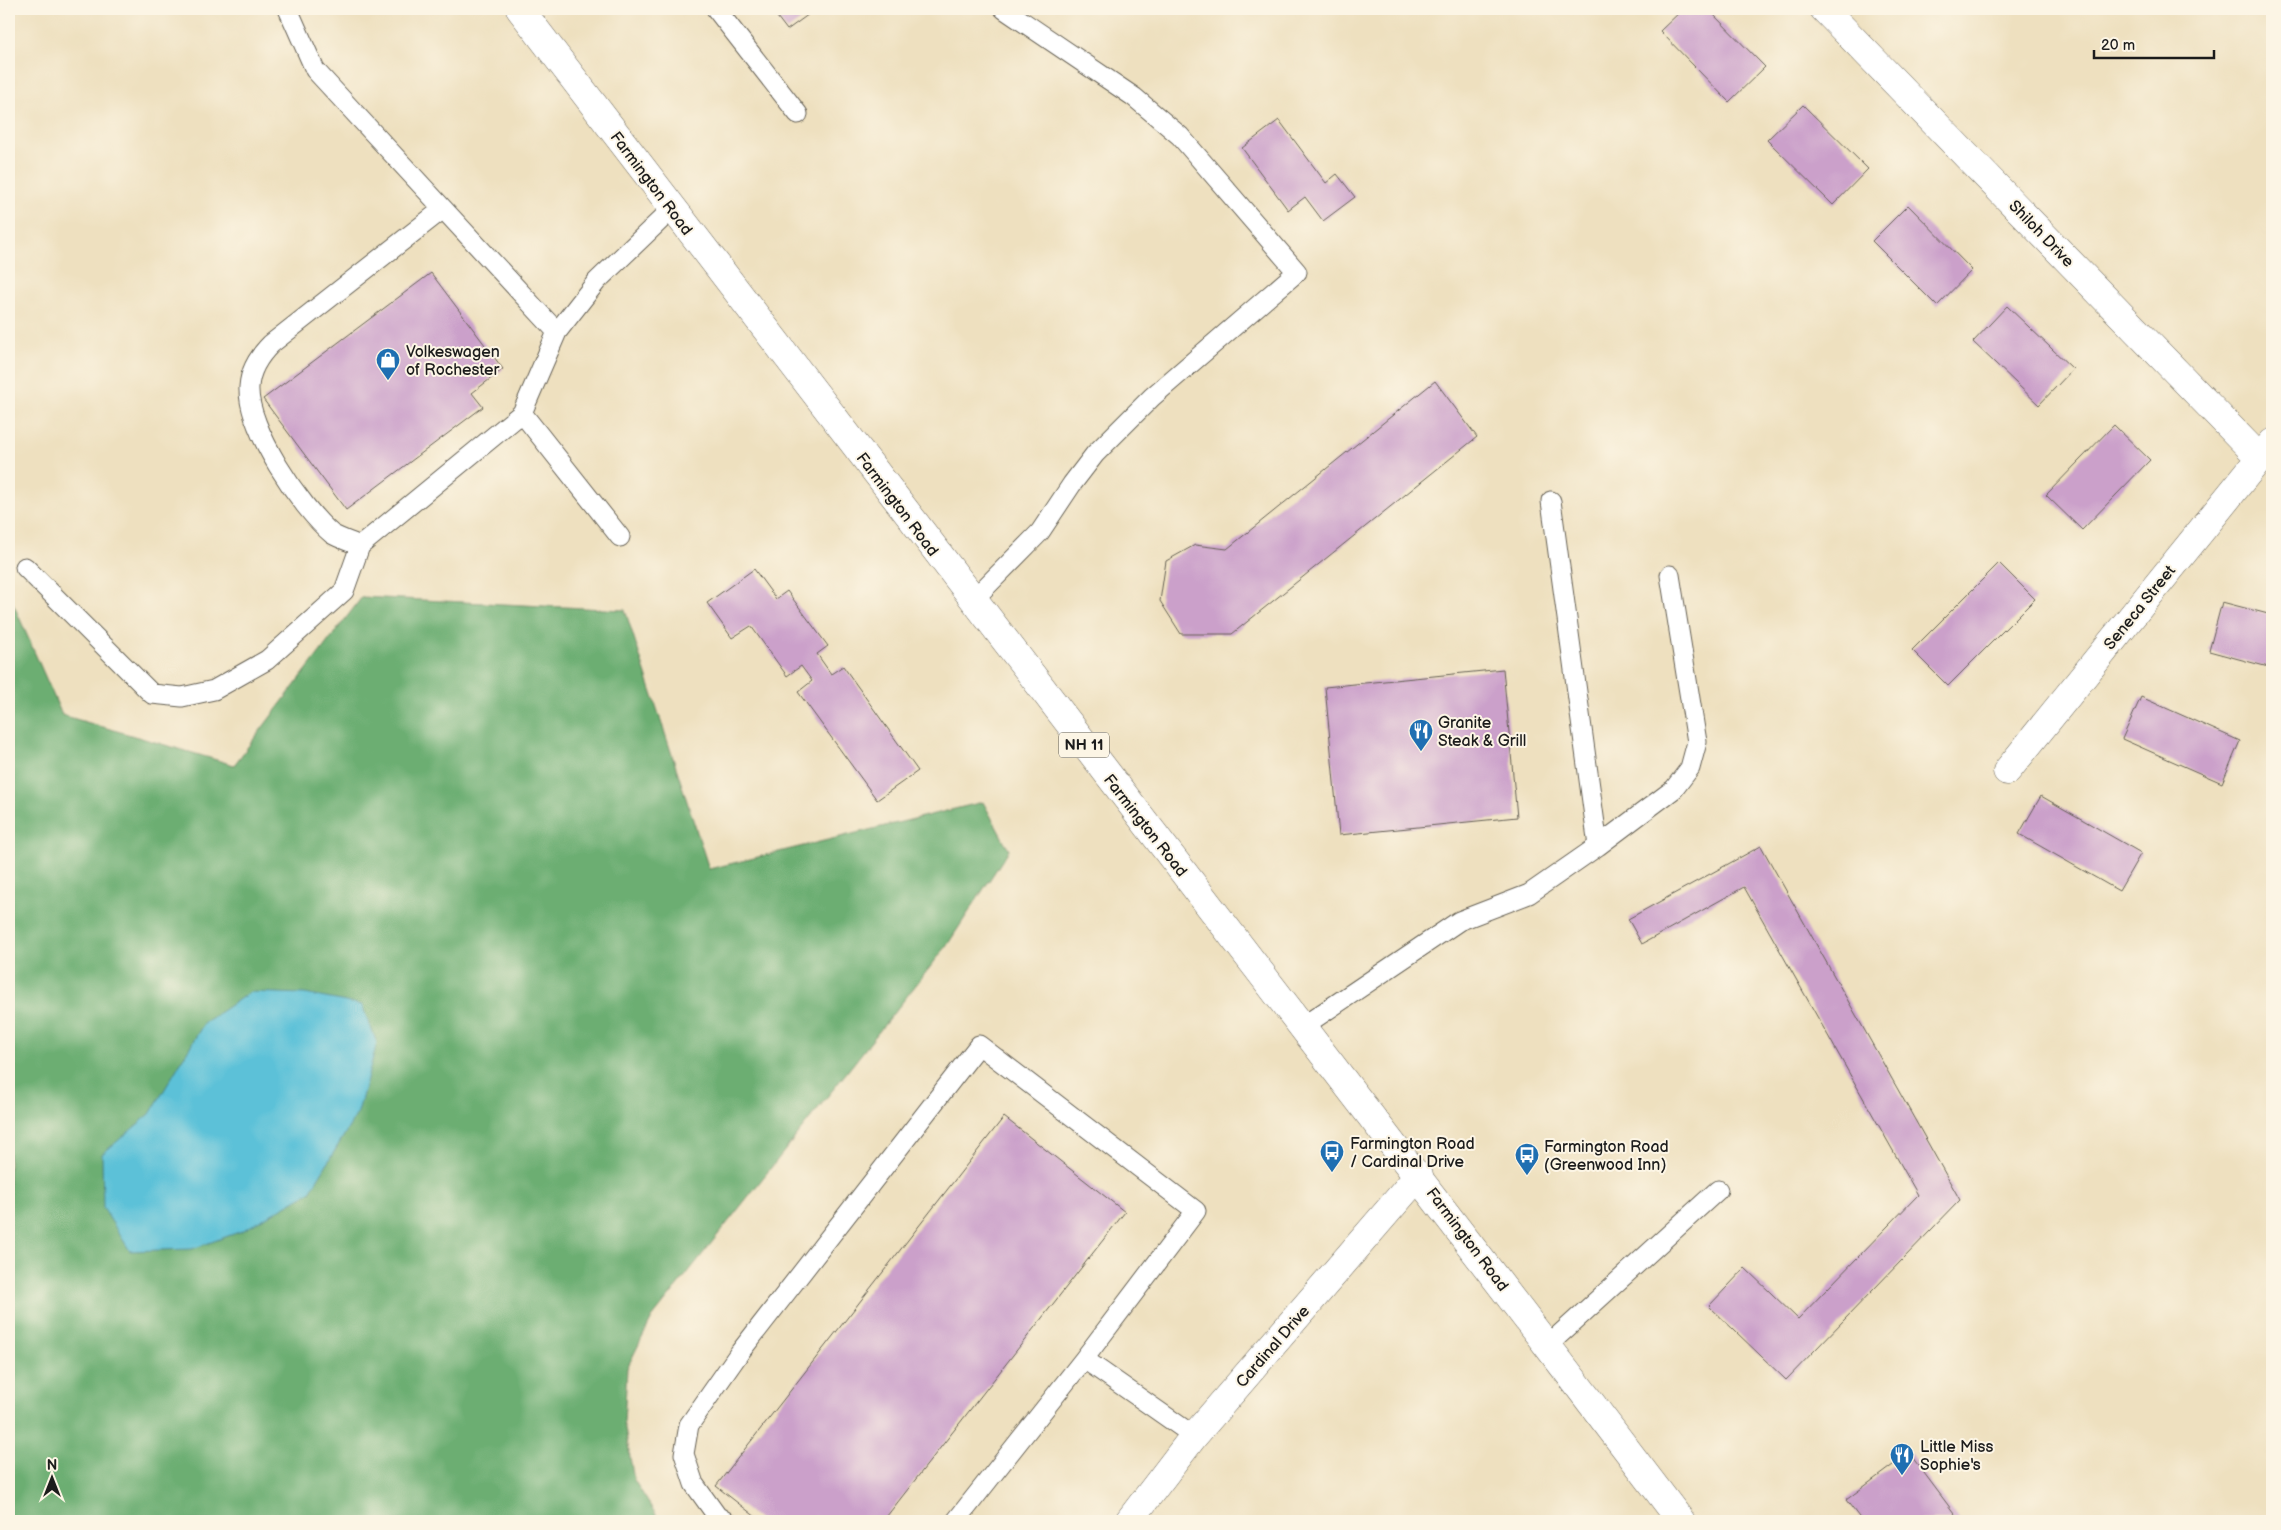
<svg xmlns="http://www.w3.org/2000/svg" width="2281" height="1530" font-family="'Balsamiq Sans',sans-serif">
<rect width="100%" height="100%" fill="#fcf5e5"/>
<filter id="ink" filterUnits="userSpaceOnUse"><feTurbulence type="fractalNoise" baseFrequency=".02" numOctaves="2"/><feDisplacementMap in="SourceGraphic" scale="10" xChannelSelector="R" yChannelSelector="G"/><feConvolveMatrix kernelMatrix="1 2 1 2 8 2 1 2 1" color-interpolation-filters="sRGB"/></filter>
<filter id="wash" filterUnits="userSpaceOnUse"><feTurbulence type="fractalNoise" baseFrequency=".0096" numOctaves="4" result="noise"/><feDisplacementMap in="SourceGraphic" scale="20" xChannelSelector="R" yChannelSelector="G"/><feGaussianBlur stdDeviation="1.12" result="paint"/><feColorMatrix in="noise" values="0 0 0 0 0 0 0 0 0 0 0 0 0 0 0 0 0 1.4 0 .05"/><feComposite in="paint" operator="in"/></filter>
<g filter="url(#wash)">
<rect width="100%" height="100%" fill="#eee0bf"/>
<path fill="#6cae72" stroke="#446547" d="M9,594L62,715L234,765L362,597L625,610L709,869L983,802L1009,850L946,947L652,1318L627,1368L624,1423L634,1480L660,1521H544L539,1518L536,1521H9Z"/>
<path fill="#5bc1d8" stroke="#3c6e7a" d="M250,992L305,994L362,1005L377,1043L358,1112L310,1192L242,1231L192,1249L130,1251L103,1208L102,1154L150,1114L204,1023Z"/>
<g id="blocks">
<path fill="#cba0ca" d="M771,9H816L787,30Z
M1683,9H1708L1765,67L1729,102L1660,31Z
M1803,105L1868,169L1833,205L1767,140Z
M1279,120L1326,183L1337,174L1355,197L1323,221L1305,197L1288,210L1242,148Z
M1908,205L1972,270L1937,306L1872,241Z
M431,273L503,369L472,393L483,407L346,510L263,399Z
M2007,306L2073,369L2039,405L1973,342Z
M1435,381L1477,437L1232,634H1181L1160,601L1166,561L1195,545L1227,549Z
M2114,425L2150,460L2082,530L2046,495Z
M1999,563L2035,599L1948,686L1912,650Z
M754,569L776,599L787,591L828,646L817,654L831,674L843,666L918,771L877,800L798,692L812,681L801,666L787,676L751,626L732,638L707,603Z
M2222,602L2272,615V668L2209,651Z
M1503,669L1517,817L1339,835L1325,687Z
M2141,697L2240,741L2222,783L2122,739Z
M2041,796L2141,853L2119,891L2019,834Z
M1761,846L1960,1200L1786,1380L1709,1306L1745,1268L1798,1319L1918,1195L1744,887L1642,944L1628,919Z
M1004,1117L1125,1212L883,1521H761L716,1486Z
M1909,1453L1960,1521H1862L1846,1500Z"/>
</g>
</g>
<g filter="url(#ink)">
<use href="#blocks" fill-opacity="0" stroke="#666155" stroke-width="1"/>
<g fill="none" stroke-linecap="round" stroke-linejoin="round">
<defs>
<path id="service" d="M288,9L315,70L557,332
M716,9L798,114
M443,209L271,344C259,356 250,369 249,387C247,428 301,508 332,534C340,539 352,542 360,546L522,413L557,332L597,281L672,209
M522,413L620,537
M25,567L152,694L182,697L214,690L267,660L344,591L360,546
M972,601L1040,532L1072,484L1095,454L1152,397L1297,272L1180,136L1134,97L1004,9
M1598,846L1674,789L1690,768L1697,742L1670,575
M1302,1027L1459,921L1529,894L1598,846L1551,501
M1548,1345L1718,1190
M1084,1359L1194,1436
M725,1521L717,1516L694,1484L684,1454L689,1425L740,1352L979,1045L1196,1211L1084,1359L956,1521"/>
<path id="minor" d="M1824,9L2260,458
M2007,771L2272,443
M1129,1521L1194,1436L1419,1175"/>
<path id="trunk" d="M520,9C904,516 1297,1015 1681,1521"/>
</defs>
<use href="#service" stroke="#666155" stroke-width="21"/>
<use href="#minor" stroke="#666155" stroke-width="29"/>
<use href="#trunk" stroke="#666155" stroke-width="29"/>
<use href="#service" stroke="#fff" stroke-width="19"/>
<use href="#minor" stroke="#fff" stroke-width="28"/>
<use href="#trunk" stroke="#fff" stroke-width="28"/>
</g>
</g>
<defs>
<symbol id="shop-pin" viewBox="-11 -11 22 30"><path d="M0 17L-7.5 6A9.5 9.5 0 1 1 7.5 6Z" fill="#1f6fb2" stroke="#fcf5e5"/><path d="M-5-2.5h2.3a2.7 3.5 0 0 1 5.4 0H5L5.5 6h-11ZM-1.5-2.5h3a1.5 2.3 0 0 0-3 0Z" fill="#fff"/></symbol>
<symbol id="restaurant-pin" viewBox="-11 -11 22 30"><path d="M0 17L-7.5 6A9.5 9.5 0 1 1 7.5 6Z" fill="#1f6fb2" stroke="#fcf5e5"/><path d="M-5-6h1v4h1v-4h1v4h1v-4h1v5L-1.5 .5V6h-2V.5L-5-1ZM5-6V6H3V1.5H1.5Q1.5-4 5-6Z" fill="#fff"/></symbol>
<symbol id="bus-pin" viewBox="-11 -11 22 30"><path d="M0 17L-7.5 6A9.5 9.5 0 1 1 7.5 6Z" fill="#1f6fb2" stroke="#fcf5e5"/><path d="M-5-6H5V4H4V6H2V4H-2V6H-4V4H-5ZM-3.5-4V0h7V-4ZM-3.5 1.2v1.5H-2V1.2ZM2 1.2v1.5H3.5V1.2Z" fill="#fff"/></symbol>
</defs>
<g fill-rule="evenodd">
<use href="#shop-pin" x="374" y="346" width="28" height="38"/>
<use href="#restaurant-pin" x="1407" y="717" width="28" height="38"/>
<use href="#bus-pin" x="1318" y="1138" width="28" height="38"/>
<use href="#bus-pin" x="1513" y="1141" width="28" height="38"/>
<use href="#restaurant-pin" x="1888" y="1441" width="28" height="38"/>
</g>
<g text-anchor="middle" stroke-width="4" stroke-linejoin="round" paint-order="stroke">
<rect fill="#fcf5e5" stroke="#5f5d58" stroke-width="1" x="1059" y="732.5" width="50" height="25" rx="4"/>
<g font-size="15" font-weight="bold" fill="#1c1c1c">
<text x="1084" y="750">NH 11</text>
</g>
<g font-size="16" fill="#1c1c1c" stroke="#fcf5e5">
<text transform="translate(652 183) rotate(53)" y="6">Farmington Road</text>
<text transform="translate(2042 233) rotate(46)" y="6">Shiloh Drive</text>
<text transform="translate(898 504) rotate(53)" y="6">Farmington Road</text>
<text transform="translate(2139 607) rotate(-51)" y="6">Seneca Street</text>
<text transform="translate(1146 825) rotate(52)" y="6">Farmington Road</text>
<text transform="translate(1468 1239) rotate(53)" y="6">Farmington Road</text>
<text transform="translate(1272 1346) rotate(-49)" y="6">Cardinal Drive</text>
</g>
<g font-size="16" fill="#1c1c1c" stroke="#fcf5e5" text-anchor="start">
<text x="406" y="357">Volkeswagen<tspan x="406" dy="18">of Rochester</tspan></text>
<text x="1438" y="728">Granite<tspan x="1438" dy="18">Steak &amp; Grill</tspan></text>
<text x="1350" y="1149">Farmington Road<tspan x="1350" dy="18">/ Cardinal Drive</tspan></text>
<text x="1544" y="1152">Farmington Road<tspan x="1544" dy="18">(Greenwood Inn)</tspan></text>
<text x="1920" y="1452">Little Miss<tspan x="1920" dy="18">Sophie's</tspan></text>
</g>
</g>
<rect width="2281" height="1530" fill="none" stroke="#fcf5e5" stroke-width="30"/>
<g transform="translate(52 1478)" stroke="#fcf5e5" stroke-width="4" paint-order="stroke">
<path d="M0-4L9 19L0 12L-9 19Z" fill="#1c1c1c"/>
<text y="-8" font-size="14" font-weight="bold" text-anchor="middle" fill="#1c1c1c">N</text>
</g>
<path d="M2094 50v8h120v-8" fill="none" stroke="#1c1c1c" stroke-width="2.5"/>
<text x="2101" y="50" font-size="15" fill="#1c1c1c" stroke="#fcf5e5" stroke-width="4" paint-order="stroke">20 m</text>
</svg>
